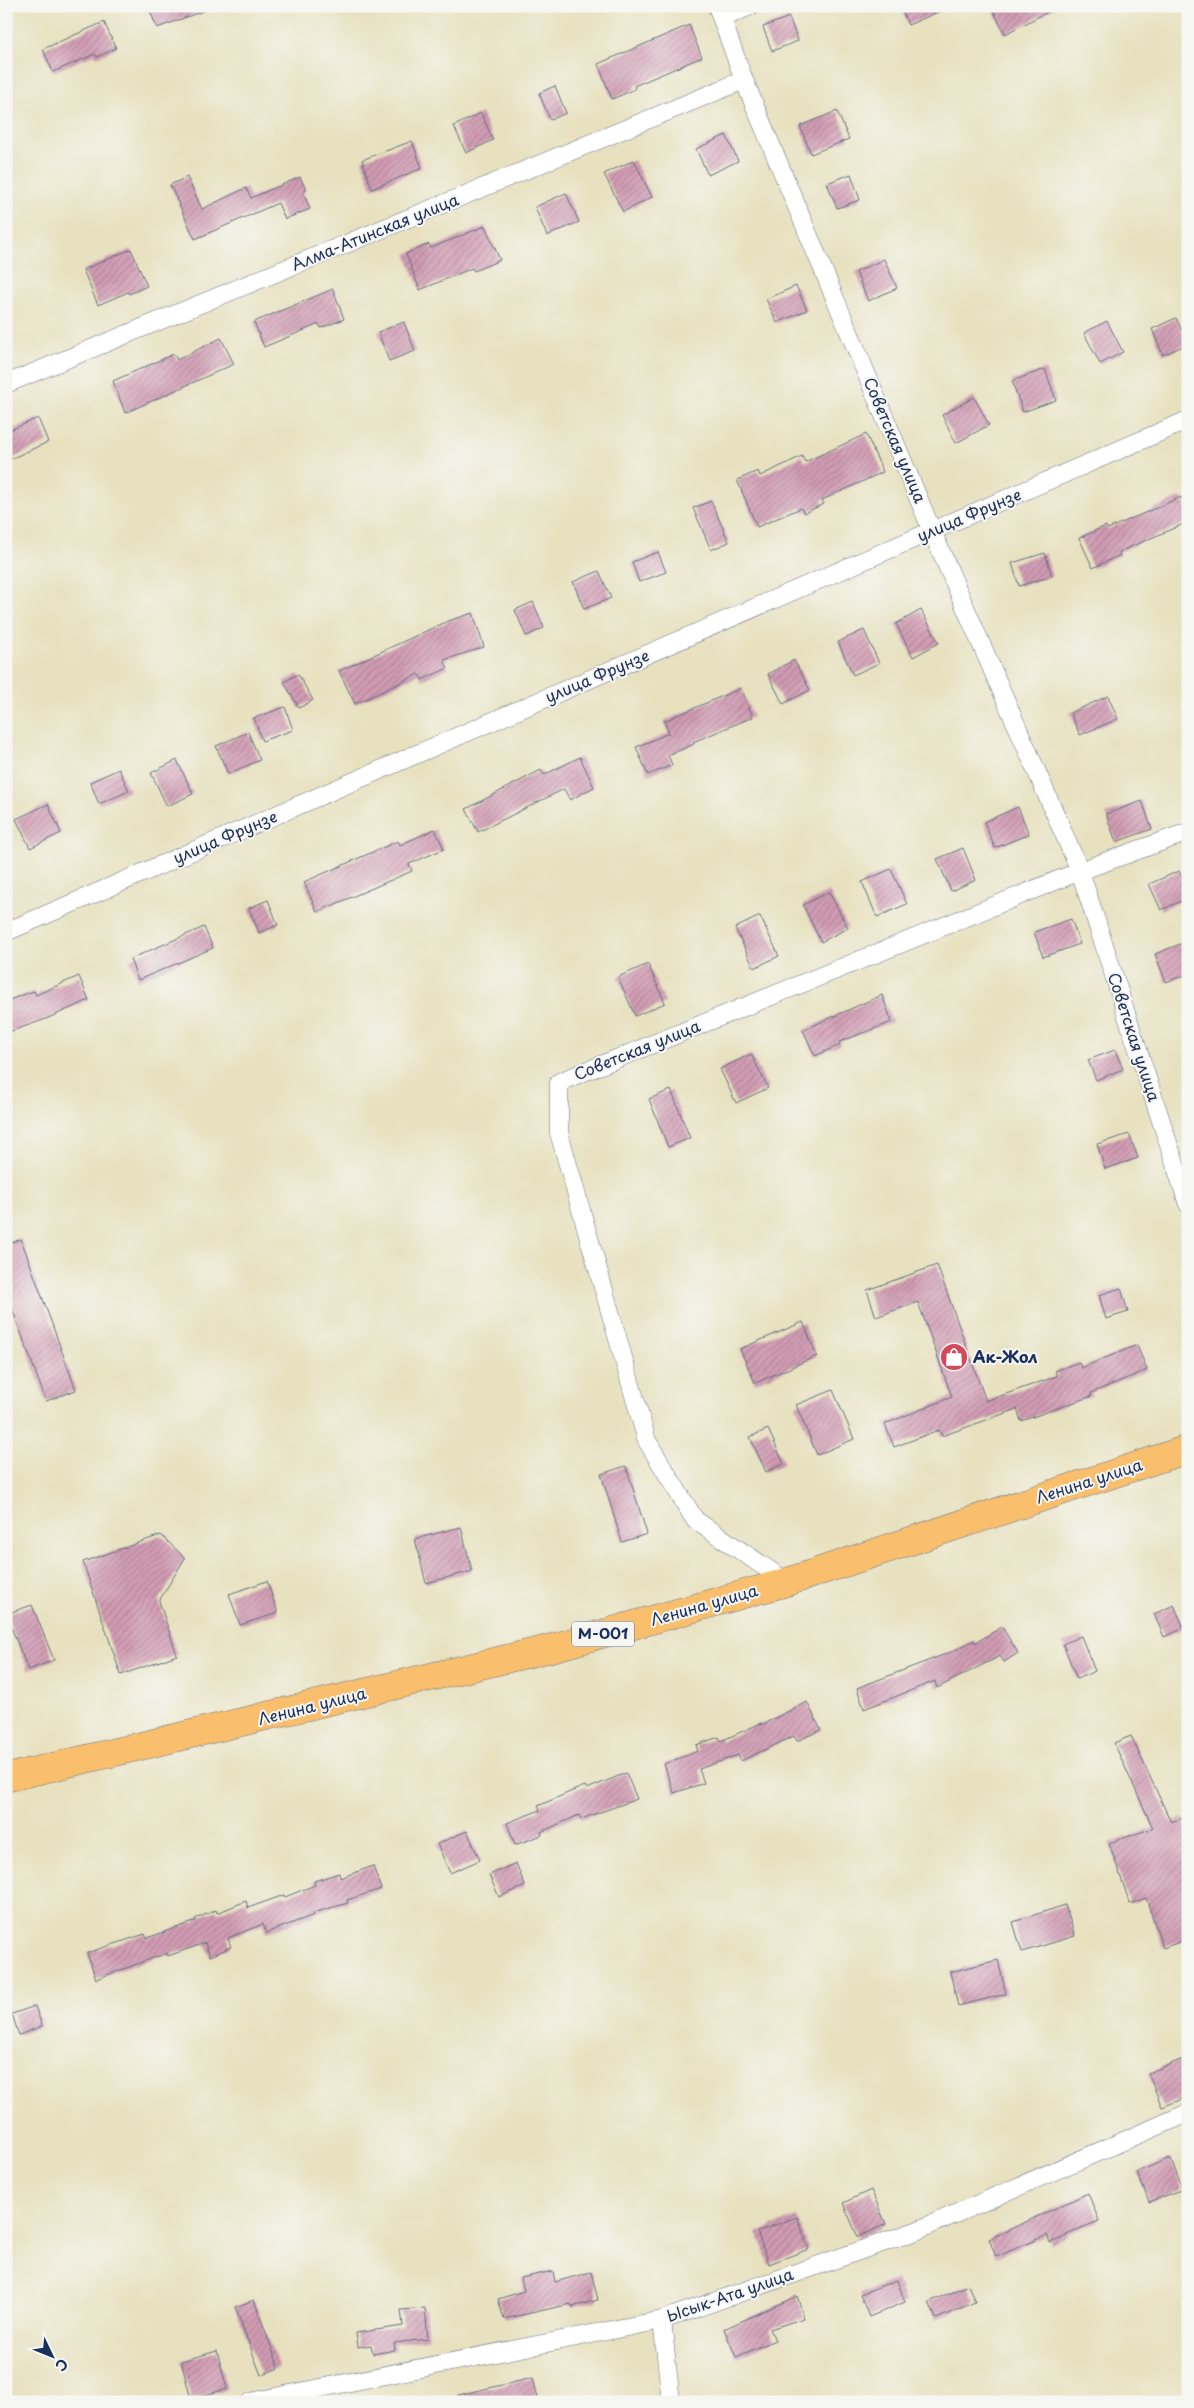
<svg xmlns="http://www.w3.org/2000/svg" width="1194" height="2408" font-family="'Playpen Sans',sans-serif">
<defs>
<pattern id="building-hatch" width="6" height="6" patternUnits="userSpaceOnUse" patternTransform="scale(1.25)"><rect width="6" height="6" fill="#d29cb3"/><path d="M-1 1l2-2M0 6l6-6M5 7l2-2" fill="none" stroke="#aa8095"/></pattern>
</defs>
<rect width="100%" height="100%" fill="#f6f6f2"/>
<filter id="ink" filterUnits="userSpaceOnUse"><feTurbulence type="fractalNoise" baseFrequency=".02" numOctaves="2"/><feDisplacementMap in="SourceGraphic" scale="10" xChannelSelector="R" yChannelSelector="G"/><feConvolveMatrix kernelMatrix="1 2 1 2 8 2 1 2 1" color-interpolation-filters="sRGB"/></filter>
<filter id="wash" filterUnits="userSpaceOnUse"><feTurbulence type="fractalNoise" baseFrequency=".0096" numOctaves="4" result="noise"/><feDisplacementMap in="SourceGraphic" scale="20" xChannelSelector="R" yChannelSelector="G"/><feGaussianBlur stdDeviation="1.12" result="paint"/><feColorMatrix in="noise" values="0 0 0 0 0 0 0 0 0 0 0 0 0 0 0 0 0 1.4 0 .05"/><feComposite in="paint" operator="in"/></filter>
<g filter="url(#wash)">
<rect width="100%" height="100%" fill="#e7e1bf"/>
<g id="blocks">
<path fill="url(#building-hatch)" d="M148,6H211V8L157,28Z
M900,6H952L908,25Z
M991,6H1059L1005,34Z
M789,17L798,41L772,51L763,27Z
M104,22L116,48L97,57L95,54L53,72L43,49Z
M689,25L702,57L634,86L635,89L612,99L598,64Z
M555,86L566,113L550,120L539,93Z
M837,111L849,139L811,154L800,126Z
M481,113L493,140L466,153L454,126Z
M726,135L738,161L708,175L696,149Z
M412,141L422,168L372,189L362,160Z
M634,160L652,197L623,212L604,174Z
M851,174L860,200L837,208L827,183Z
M187,177L202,209L246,188L251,198L300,177L306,190L303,192L310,209L285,219L278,203L195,239L170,185Z
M566,193L579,222L547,236L535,207Z
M485,226L500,260L474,271L472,268L420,290L406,254L429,244L431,248Z
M131,249L147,286L129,294L128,292L98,305L83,270Z
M884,259L897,288L868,301L856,272Z
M796,286L807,310L777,323L766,299Z
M333,289L344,319L321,328L319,324L264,347L254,322Z
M1176,318L1188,344L1163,355L1152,329Z
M1107,321L1123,352L1100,364L1084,333Z
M404,322L415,351L389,361L378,332Z
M221,338L234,364L125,413L113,381L174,354L177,360Z
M1045,369L1056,400L1023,412L1012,381Z
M974,397L989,425L956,443L942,415Z
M38,418L48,442L6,461V432Z
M866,434L883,472L822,500L824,504L804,513L801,508L757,527L737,480L758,471L760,476L802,456L805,462Z
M1181,497L1188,513V522L1119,552L1120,555L1093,568L1079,538L1106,526L1108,529Z
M711,501L729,542L711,550L693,508Z
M658,552L666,572L639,582L632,562Z
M1045,553L1052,576L1019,586L1012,563Z
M599,571L611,598L584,609L573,582Z
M533,602L544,628L526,636L515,610Z
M921,610L939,643L913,657L896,624Z
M473,613L484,647L444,660L448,668L422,680L419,674L355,704L339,671L448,621Z
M864,630L879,663L853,675L838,642Z
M794,660L810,690L783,704L768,674Z
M298,674L313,700L299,708L284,682Z
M741,688L753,717L693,742L694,744L668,755L672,765L648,775L636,747L669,733L664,721Z
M1108,696L1118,719L1080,735L1070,713Z
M285,707L293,730L262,741L254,718Z
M248,732L260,760L228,774L216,746Z
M580,757L594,787L570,800L564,789L478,832L466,809L541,770L544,775Z
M177,760L193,794L167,806L151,773Z
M119,769L129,791L99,804L90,782Z
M1142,801L1152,829L1116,842L1106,814Z
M48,804L61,833L30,848L16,819Z
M1018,807L1029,834L995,848L984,822Z
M435,829L444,849L409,864L412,871L317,912L304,882L398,841L400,845Z
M963,848L976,880L951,891L937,859Z
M891,869L907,904L877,917L862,882Z
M1179,871L1188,890V898L1161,910L1149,884Z
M829,892L848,928L821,942L803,905Z
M268,900L278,925L259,933L249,908Z
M760,916L779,956L754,968L735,928Z
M1071,919L1080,944L1043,957L1034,932Z
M204,927L213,948L138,980L130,959Z
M1188,941V974L1166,982L1155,954Z
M648,964L665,1003L635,1016L618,977Z
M79,976L89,1000L46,1019L6,1033V1001L34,991L36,995Z
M882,995L892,1022L839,1042L840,1045L815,1056L803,1030Z
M1115,1050L1123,1069L1096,1080L1088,1060Z
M751,1054L768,1088L736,1103L720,1069Z
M671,1090L690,1138L668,1147L649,1099Z
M1129,1134L1138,1158L1105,1169L1097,1144Z
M21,1239L76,1390L46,1401L6,1292V1245Z
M937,1265L986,1401L1057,1376L1055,1371L1079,1362L1081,1368L1137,1345L1147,1370L1091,1393L1092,1396L1021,1421L1017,1409L942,1436L939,1430L894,1447L885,1424L952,1397L918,1302L876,1317L867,1290Z
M1121,1288L1128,1312L1106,1319L1099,1295Z
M803,1322L817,1356L755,1383L740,1349Z
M833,1390L854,1439L817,1455L796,1405Z
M768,1429L784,1464L766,1472L750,1437Z
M626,1466L647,1534L622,1542L601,1474Z
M461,1527L472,1571L426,1583L415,1539Z
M161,1535L185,1558L159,1601L177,1655L121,1675L83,1562Z
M267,1581L278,1613L240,1625L229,1594Z
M32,1605L54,1660L28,1670L6,1614Z
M1174,1605L1184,1628L1164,1637L1154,1614Z
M1002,1627L1018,1653L1004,1662L1000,1656L937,1688L935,1681L864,1709L857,1688L951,1652L974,1640L975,1643Z
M1081,1636L1095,1671L1077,1679L1063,1644Z
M807,1702L821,1730L797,1741L794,1736L741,1761L738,1755L699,1769L704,1783L674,1793L664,1764L698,1751L696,1745L719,1737L721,1741L761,1723V1725Z
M1131,1736L1171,1822L1183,1818L1188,1832V1939L1163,1948L1146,1898L1130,1904L1109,1843L1153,1828L1114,1743Z
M626,1773L637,1799L581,1819L579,1815L541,1832L542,1835L515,1845L507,1823L540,1810L538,1806L570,1792L585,1786L587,1789Z
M467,1831L480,1860L450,1873L437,1844Z
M516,1863L525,1886L499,1897L489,1875Z
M373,1866L381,1889L347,1900L348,1903L313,1913L314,1915L266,1933L263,1924L228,1938L231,1947L210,1956L205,1943L168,1956L167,1953L96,1979L87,1953L145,1934L147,1938L196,1921L195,1919L216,1910L217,1913L246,1901L248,1908L284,1895L285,1897L315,1885L314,1881L339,1873L340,1878Z
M1065,1905L1075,1936L1022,1952L1013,1922Z
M998,1960L1006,1994L958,2006L950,1972Z
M35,2006L42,2026L19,2035L12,2014Z
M1188,2057V2097L1162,2107L1148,2073Z
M1170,2158L1183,2189L1149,2202L1137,2172Z
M871,2190L886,2224L858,2237L843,2203Z
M1088,2193L1099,2221L1066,2234L1067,2236L1050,2243L1047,2235L996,2257L989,2239Z
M797,2217L809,2249L769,2264L757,2232Z
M553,2271L555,2282L591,2272L598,2300L572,2307L571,2304L504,2319L498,2299L524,2291L521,2278Z
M897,2280L905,2302L869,2317L860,2294Z
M968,2285L975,2302L936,2319L929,2302Z
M797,2296L804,2318L770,2329L775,2340L736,2357L724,2329Z
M254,2300L279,2368L261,2375L235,2307Z
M425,2308L428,2339L394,2343L395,2350L373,2354L371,2345L358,2347L356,2333L403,2326L401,2310Z
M217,2351L227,2389L191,2399L181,2361Z
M533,2378L539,2402H459L458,2395Z"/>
</g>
</g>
<g filter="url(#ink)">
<use href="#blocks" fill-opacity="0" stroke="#626d80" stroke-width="1"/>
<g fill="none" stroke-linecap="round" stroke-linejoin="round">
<defs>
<path id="minor" d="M717,6L744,80L932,531L1080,871L1188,1204
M723,18L750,6
M6,384L744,80
M6,932L1188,420
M787,1582L695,1520L647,1441L559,1133V1082L1080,871L1188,832
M662,2320L671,2402
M250,2402L662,2320L916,2231L1188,2113"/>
<path id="primary" d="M6,1778L552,1648L787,1582L1188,1449"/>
</defs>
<use href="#minor" stroke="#626d80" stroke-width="19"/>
<use href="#primary" stroke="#626d80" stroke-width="29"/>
<use href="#minor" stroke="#fff" stroke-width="18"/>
<use href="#primary" stroke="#f9bf6d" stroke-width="28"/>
</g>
</g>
<defs>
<symbol id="shop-disc" viewBox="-11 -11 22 22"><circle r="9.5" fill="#d1495b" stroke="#f6f6f2"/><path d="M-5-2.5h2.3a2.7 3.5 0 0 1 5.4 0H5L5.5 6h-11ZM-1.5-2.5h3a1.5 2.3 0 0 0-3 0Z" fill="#fff"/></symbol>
</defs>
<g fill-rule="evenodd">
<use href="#shop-disc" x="938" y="1341" width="32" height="32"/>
</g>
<g text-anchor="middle" stroke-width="4" stroke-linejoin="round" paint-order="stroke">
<rect fill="#f6f6f2" stroke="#5d6b8a" stroke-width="1" x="572" y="1621.5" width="62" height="25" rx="4"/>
<g font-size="15" font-weight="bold" fill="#1b2f5e">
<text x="603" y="1639">М-001</text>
</g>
<g font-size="16" fill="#1b2f5e" stroke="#f6f6f2">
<text transform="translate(375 232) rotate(-22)" y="6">Алма-Атинская улица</text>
<text transform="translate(895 440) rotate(67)" y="6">Советская улица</text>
<text transform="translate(969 515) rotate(-23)" y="6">улица Фрунзе</text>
<text transform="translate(597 676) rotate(-23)" y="6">улица Фрунзе</text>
<text transform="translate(225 837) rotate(-23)" y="6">улица Фрунзе</text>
<text transform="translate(1134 1037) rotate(72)" y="6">Советская улица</text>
<text transform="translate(637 1050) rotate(-22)" y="6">Советская улица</text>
<text transform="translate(1089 1481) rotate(-18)" y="6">Ленина улица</text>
<text transform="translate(704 1605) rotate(-16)" y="6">Ленина улица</text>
<text transform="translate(312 1706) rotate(-14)" y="6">Ленина улица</text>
<text transform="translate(730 2295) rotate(-19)" y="6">Ысык-Ата улица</text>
</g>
<g font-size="16" font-weight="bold" fill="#1b2f5e" stroke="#f6f6f2" text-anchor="start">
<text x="973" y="1363">Ак-Жол</text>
</g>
</g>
<rect width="1194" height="2408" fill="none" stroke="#f6f6f2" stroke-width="25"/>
<g transform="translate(52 2356) rotate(133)" stroke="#f6f6f2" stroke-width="4" paint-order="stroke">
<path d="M0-4L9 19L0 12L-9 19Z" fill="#1b2f5e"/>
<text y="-8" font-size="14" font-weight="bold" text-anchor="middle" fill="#1b2f5e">С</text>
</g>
</svg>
